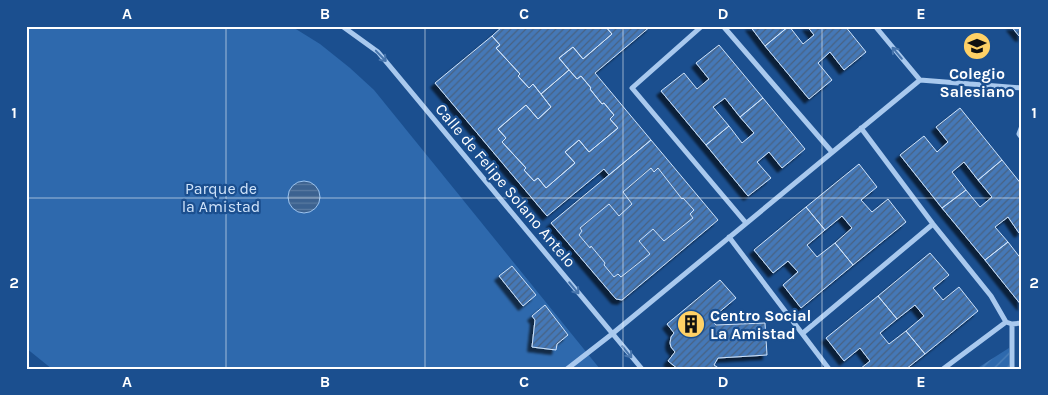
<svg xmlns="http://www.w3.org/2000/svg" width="1048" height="395" font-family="Karla,sans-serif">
<defs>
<pattern id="garden-furrows" width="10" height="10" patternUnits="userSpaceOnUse" patternTransform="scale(1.25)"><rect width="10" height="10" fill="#2e69ad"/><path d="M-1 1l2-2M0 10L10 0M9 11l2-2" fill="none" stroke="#4d80b9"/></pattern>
<pattern id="water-rules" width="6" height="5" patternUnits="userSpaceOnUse" patternTransform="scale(1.25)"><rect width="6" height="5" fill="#3c6290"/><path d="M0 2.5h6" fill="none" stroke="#597aa1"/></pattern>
<pattern id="building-hatch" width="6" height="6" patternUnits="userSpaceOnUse" patternTransform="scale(1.25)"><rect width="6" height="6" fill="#4478b7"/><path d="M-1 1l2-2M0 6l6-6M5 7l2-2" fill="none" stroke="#486282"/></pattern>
<filter id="shadow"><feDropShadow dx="-4.5" dy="4.5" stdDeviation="1" flood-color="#0009"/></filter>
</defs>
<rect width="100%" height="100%" fill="#1b4f8f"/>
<path fill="#2e69ad" d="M26,26H291L320,44L350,68L374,90L600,369H52L26,348Z"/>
<path fill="url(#garden-furrows)" d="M1009,348V369H976Z"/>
<path fill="url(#water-rules)" stroke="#9cc4f0" d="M288 197a16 16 0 1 1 32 0a16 16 0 1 1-32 0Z"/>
<path fill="url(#building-hatch)" stroke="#cfe3fa" filter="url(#shadow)" d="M503,26H605L612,34L583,59L573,47L559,58L569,70L541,94L533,84L529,88L518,76L520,74L496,48L500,45L492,36Z
M605,26H651L595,73L651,140L609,175L604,169L547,216L435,83L492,36L500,45L496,48L520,74L518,76L529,88L533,84L551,107L538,119L526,105L498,129L506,138L502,142L526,168L524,170L534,181L538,178L546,188L575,163L565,152L579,140L589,152L618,128L610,119L614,115L604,103L602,104L590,89L591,88L581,76L577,79L559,58L573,47L583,59L612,34Z
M750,26H789L765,46Z
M789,26L803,44L814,35L807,26H845L866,52L844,70L830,52L818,63L832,80L809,99L765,46Z
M1011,26H1022V37L1019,36Z
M719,45L763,98L740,117L725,98L713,107L729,126L706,145L661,91L684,73L697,89L709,79L696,63Z
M569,70L577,79L581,76L591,88L590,89L602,104L604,103L614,115L610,119L618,128L589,152L579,140L565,152L575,163L546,188L538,178L534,181L524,170L526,168L502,142L506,138L498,129L526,105L538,119L551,107L541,94Z
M763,98L805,149L782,168L769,152L757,162L771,178L748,196L706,145L729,126L742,143L754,133L740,117Z
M960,108L1002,160L978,180L964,162L952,172L966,190L942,208L900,155L924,136L937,152L948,142L936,127Z
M651,140L718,220L622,300L616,299L551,223Z
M1002,160L1022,185V231L1019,233L1008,217L995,227L1008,242L985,260L942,208L966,190L980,207L992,197L978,180Z
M859,164L877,187L861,200L872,212L888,199L906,222L853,265L835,243L852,228L842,216L825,230L806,207Z
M651,168L654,172L658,168L682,199L683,198L694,210L690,214L693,218L664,241L653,229L639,241L650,254L621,277L618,274L614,277L604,265L605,263L591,246L590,248L579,235L582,231L580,228L609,204L619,216L632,204L623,192Z
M806,207L825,230L807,245L817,257L835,243L853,265L801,308L783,285L798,272L788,261L773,273L754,250Z
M1008,242L1022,260V306L985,260Z
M930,253L949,275L933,288L943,300L959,287L978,311L925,354L906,331L924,316L915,305L897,319L878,296Z
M512,266L536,295L523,306L499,276Z
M720,280L736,298L711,319L716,325L765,323L767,355L718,358L714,365L720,369H678L668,361L675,352L671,347L670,343L671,337L674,333L667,324Z
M878,296L897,319L880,333L889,344L906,331L925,354L906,369H860L870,361L860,348L844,361L826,338Z
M545,305L568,335L557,344L556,350L532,347L535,320L532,316Z"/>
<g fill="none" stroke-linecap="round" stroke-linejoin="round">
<path stroke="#a9c9ee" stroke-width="5" d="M342,26L378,52L642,369
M702,26L632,88L746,223
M723,26L832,152
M875,26L920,80L1022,88
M1022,126L1019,134L1022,138
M861,128L933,224L991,296L1006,322
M729,237L829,369
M803,333L933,224
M567,369L612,334L920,80
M943,369L1006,322L1012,324L1022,323
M1012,369V324"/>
</g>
<defs><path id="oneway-shaft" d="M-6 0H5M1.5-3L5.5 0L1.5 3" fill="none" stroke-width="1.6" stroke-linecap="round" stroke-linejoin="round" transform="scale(1.25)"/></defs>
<g stroke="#4674ac">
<use href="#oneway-shaft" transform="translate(897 53) rotate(-130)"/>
<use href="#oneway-shaft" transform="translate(381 56) rotate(46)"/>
<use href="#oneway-shaft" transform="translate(574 288) rotate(50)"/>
<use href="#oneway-shaft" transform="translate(627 352) rotate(51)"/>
</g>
<path fill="none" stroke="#fff" stroke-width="1" stroke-opacity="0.55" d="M226,26V369M425,26V369M623,26V369M822,26V369M26,198H1022"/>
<defs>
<symbol id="school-disc" viewBox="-11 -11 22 22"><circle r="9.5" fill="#ffd166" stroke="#1b4f8f"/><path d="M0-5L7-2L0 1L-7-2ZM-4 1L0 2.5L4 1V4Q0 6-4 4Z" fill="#111"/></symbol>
<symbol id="building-disc" viewBox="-11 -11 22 22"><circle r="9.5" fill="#ffd166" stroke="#1b4f8f"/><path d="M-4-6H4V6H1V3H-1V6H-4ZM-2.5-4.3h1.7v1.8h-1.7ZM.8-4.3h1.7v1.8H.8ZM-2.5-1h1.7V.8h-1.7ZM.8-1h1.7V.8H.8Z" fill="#111"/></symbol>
</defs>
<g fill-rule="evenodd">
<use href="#school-disc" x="961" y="30" width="32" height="32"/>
<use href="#building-disc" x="675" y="308" width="32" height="32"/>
</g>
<g text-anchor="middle" stroke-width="4.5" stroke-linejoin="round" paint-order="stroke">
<g font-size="16" font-weight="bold" fill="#fff" stroke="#1b4f8f">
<text x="977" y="79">Colegio<tspan x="977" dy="18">Salesiano</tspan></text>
<text x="710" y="321" text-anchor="start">Centro Social<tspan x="710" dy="18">La Amistad</tspan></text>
</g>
<g font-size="16" fill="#fff" stroke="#1b4f8f">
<text transform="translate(506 185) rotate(50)" y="6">Calle de Felipe Solano Antelo</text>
</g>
<g font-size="16" fill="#cfe3fa" stroke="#1b4f8f">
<text x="221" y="194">Parque de<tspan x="221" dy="18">la Amistad</tspan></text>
</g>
</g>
<rect width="1048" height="395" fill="none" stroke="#1b4f8f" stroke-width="55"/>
<rect x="28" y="28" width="992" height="340" fill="none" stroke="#fff" stroke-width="2"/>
<g font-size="16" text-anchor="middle" font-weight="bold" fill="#fff">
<text x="127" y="19">A</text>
<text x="325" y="19">B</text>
<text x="524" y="19">C</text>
<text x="723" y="19">D</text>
<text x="921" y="19">E</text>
<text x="14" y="118">1</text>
<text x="1034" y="118">1</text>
<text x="14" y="288">2</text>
<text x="1034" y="288">2</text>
<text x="127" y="387">A</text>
<text x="325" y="387">B</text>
<text x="524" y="387">C</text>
<text x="723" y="387">D</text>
<text x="921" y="387">E</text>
</g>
</svg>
